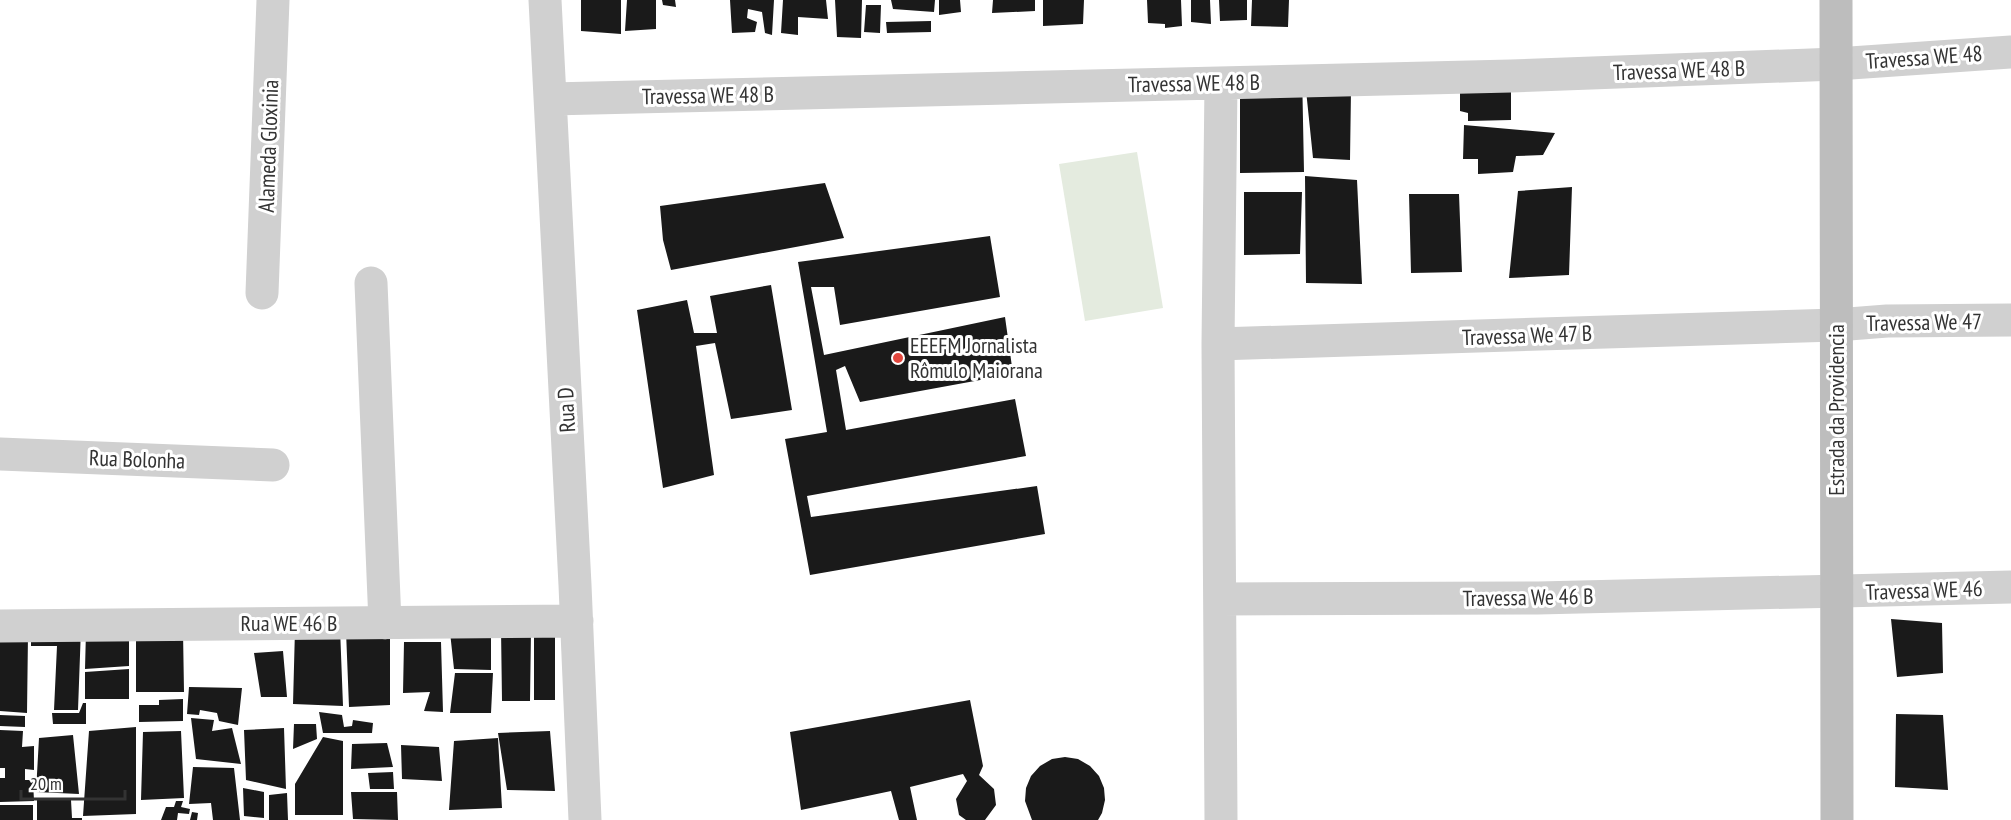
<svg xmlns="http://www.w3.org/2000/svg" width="2011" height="820" font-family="'PT Sans Narrow',sans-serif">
<rect width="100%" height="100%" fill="#fff"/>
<path fill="#e4ebdf" d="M1137,152L1163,308L1085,321L1059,164Z"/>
<path fill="#1a1a1a" d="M581,0H621V34L581,31Z
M627,0H656V29L625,31Z
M662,0H675L676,7L663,5Z
M730,0H774L772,35L765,33L762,12L748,9L747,18L757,22L755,32L732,33Z
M783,0H826L828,19L798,17V35L781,33Z
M835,0H862L861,38L837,37Z
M891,0H935L934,12L893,9Z
M939,0H960L961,12L939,15Z
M993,0H1035V11L992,13Z
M1043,0H1084L1083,24L1043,26Z
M1147,0H1181L1182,26L1165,28V24L1148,23Z
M1191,0H1210L1211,24L1191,22Z
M1219,0H1247V20L1220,21Z
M1252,0H1289L1288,27L1251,26Z
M866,5H881L880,33L864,32Z
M931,21V32L887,33L886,22Z
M1460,69L1511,76V120L1468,121V113L1460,111Z
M1240,70H1302L1304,172L1240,173Z
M1306,90H1351L1350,160L1313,158Z
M1464,125L1555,133L1543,155L1516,156L1513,172L1478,174V159H1463Z
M1305,176L1357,180L1362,284L1306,283Z
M825,183L844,238L671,270L663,240L660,206Z
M1572,187L1569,275L1509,278L1518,191Z
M1244,192H1302L1300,254L1244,255Z
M1409,194H1459L1462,272L1411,273Z
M990,236L1000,297L840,325L834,287H811L824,355L1005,317L1013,374L860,402L845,366L836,370L846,430L1015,399L1026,456L807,496L811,517L1037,486L1045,534L810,575L785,439L827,432L798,262Z
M771,285L792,410L731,419L715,343L696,346L714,475L663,488L637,310L687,300L694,333H717L710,296Z
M1891,619L1942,623L1943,673L1897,677Z
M81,628L78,710H54L57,646H31V632Z
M340,628L343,706L293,704L295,629Z
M501,628L531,630L530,701H502Z
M390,629V705L349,707L346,631Z
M136,630L183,631L184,692H136Z
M534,630H555V700H534Z
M86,631H129V666L85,669Z
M450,632H491V670L454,669Z
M28,634L27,713L0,711V635Z
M404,642H441L443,712L424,711L430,692L403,693Z
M283,651L287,697H261L254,653Z
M129,669V699H85V672Z
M455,673H493L491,713H450Z
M189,687L242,688L238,725L219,721L217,713L200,710L199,715L187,714Z
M183,699V721L139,722V705H159V700Z
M970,700L983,766L979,775L994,789L996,805L985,820H966L959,815L956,799L967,781L963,774L910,787L917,820H899L891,791L801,810L790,732Z
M83,703H86V724H53L52,713H79Z
M319,712L342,715L344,727L352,726L353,720L373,723L372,733H323Z
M1896,714L1943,715L1948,790L1895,787Z
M0,715L25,716V727L0,726Z
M191,718L214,720L212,731L232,728L241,764L196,759Z
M294,724H316L317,739L293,749Z
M136,727V814L83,816L89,731Z
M284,728L286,789L246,780L244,730Z
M0,730L23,731L22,747L34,746V770L25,769V780H33L34,801L0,802V778H5V768H0Z
M181,731L184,798L141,800L143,732Z
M550,731L555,791L507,790L498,733Z
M73,735L79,794L36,792L39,738Z
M323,737L343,741V815H295V784Z
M498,738L502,808L449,810L454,741Z
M387,743L393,767L351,769L352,744Z
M401,745L439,747L442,781L402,779Z
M1065,757L1078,759L1090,766L1099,776L1104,788L1105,800L1102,813L1098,820H1032L1025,801L1026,788L1031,776L1040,766L1052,759Z
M193,767L234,768L240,820H213L211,803L189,804Z
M393,772L394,789H370L368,773Z
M243,788L264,792V818L244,816Z
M351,792H397L398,820L353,819Z
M287,793L288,820H269V795Z
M37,800H71L72,818H82V820H37Z
M176,801H183L181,807L190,809L189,814L178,813L177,820H161L166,807H174Z
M0,805H33V820H0Z
M192,812L198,813L197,820H190Z"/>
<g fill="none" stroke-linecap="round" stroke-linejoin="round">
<path stroke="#d0d0d0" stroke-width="33" d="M545,0L575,585L585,820
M551,99L1511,76L1836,64L2011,52
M371,283L385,623
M262,293L273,0
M1218,344L1836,325L1887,321L2011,320
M0,454L273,465
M1220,599L1538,598L2011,587
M0,626L577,621
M1221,820L1218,344L1221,83"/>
<path stroke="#bdbdbd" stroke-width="33" d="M1836,0L1837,820"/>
</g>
<circle fill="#e1463d" stroke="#fff" stroke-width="2" cx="898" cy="358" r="6"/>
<g text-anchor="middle" stroke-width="6" stroke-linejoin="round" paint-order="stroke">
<g font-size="22" fill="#333" stroke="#fff">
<text transform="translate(1924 57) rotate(-4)" y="8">Travessa WE 48</text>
<text transform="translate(1679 70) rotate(-2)" y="8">Travessa WE 48 B</text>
<text transform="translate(1194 83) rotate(-1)" y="8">Travessa WE 48 B</text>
<text transform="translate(708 95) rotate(-1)" y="8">Travessa WE 48 B</text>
<text transform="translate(268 146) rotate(-88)" y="8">Alameda Gloxinia</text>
<text transform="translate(1924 322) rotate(-1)" y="8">Travessa We 47</text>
<text transform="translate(1527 335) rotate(-2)" y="8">Travessa We 47 B</text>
<text transform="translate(566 410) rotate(-93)" y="8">Rua D</text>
<text transform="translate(1836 410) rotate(-90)" y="8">Estrada da Providencia</text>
<text transform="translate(137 459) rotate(2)" y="8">Rua Bolonha</text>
<text transform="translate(1924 590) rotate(-2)" y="8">Travessa WE 46</text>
<text transform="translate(1528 597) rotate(-1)" y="8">Travessa We 46 B</text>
<text x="289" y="631">Rua WE 46 B</text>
</g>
<g font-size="22" fill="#333" stroke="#fff" text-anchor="start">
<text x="910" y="353">EEEFM Jornalista<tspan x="910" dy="25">Rômulo Maiorana</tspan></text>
</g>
</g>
<path d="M21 790v9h104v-9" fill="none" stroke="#333333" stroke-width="3"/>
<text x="30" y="790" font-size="18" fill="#333333" stroke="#ffffff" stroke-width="4.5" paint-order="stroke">20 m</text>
</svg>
